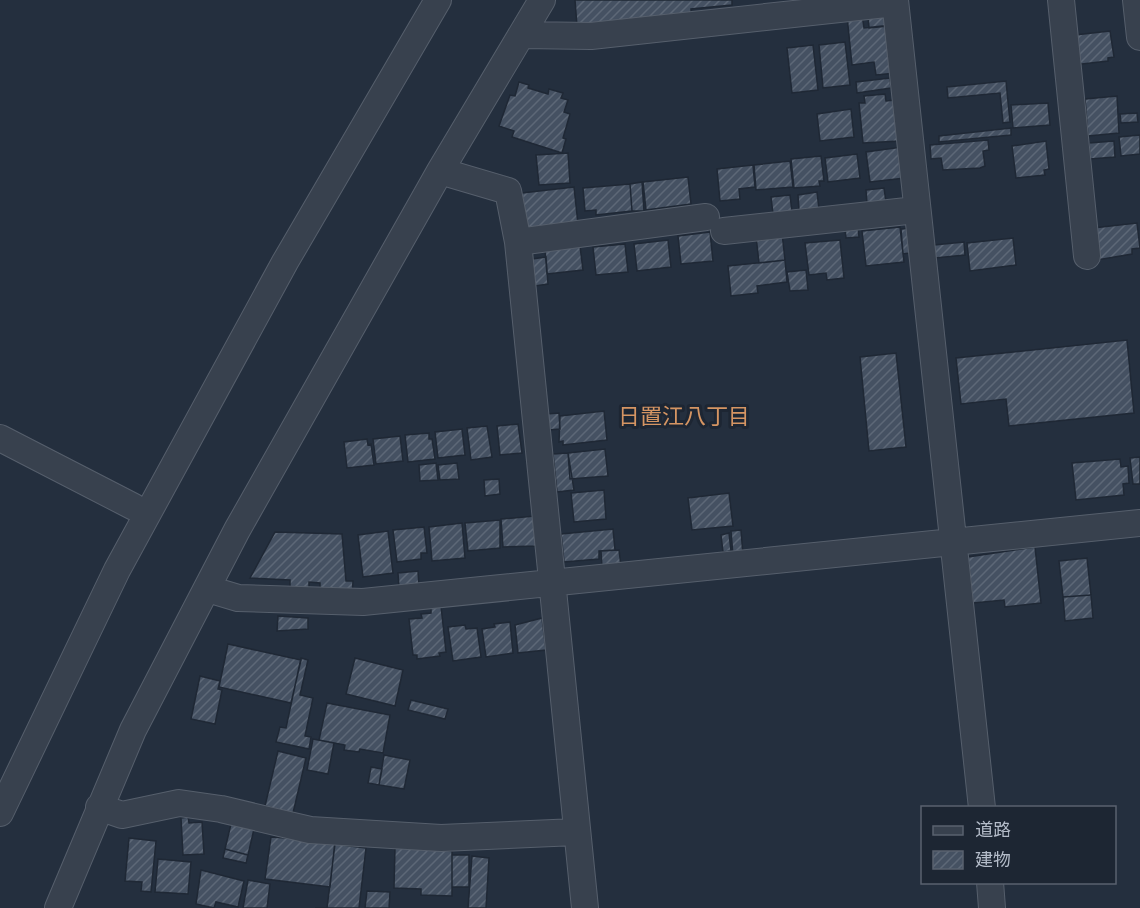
<svg xmlns="http://www.w3.org/2000/svg" width="1140" height="908" font-family="'Sofia Sans Condensed','Noto Sans JP',sans-serif">
<defs>
<pattern id="building-hatch" width="6" height="6" patternUnits="userSpaceOnUse" patternTransform="scale(1.5)"><rect width="6" height="6" fill="#455162"/><path d="M-1 1l2-2M0 6l6-6M5 7l2-2" fill="none" stroke="#5d6877"/></pattern>
</defs>
<rect width="100%" height="100%" fill="#242f3e"/>
<path fill="url(#building-hatch)" stroke="#1f2835" stroke-width="1.5" d="M575,0H732V5L691,9V16L577,26Z
M862,14L864,28L891,25L896,73L876,75L874,62L852,65L847,16Z
M887,15L888,26L869,28L868,17Z
M1110,31L1114,57L1108,58V61L1082,64L1078,62L1075,35Z
M845,42L850,85L823,88L819,45Z
M813,45L818,90L792,93L787,48Z
M890,78L891,88L857,93L856,82Z
M1006,81L1010,122L1003,123L1000,93L948,98L947,87Z
M519,82L529,85L528,88L548,94L549,89L563,93L561,98L568,100L564,112L570,114L563,138L566,139L562,153L512,137L514,131L499,126L510,95L515,96Z
M885,94L886,101L896,100L900,141L863,143L859,103H865L864,96Z
M1117,96L1119,133L1088,136L1085,99Z
M1048,103L1050,125L1013,128L1011,105Z
M851,109L854,137L820,141L817,114Z
M1137,113L1138,122L1121,123L1120,114Z
M1011,128V135L939,142V136Z
M1140,135V154L1121,156L1119,137Z
M988,140L989,150L983,151L985,166L980,168L943,170L941,158L931,159L930,145Z
M1046,141L1049,169L1044,170L1045,175L1016,178L1012,146Z
M1114,141L1115,157L1090,159L1089,143Z
M902,147L905,178L870,182L866,152Z
M568,153L570,183L539,185L536,155Z
M857,154L860,178L828,182L825,158Z
M821,156L824,181H819L820,186L794,188L791,159Z
M790,161L793,187L756,190L754,165Z
M753,165L755,187L739,189L740,199L720,201L717,169Z
M688,177L691,204L646,210L643,182Z
M642,182L644,211H632L630,184Z
M630,184L632,211L596,215V210L585,211L583,188Z
M574,187L578,224L526,230L522,193Z
M884,188L886,202L867,204L866,190Z
M817,192L819,209L799,211L798,195Z
M790,195L792,212L773,214L771,197Z
M1137,223L1140,248L1132,249V254L1097,260L1093,228Z
M858,227L859,237L846,238L845,229Z
M900,227L904,262L866,266L862,231Z
M913,228L915,252L903,254L901,229Z
M710,232L713,261L681,264L678,236Z
M782,233L785,260L759,263L756,236Z
M1013,238L1016,265L970,271L967,243Z
M668,240L671,267L637,271L634,244Z
M840,240L844,278L827,280L826,273L809,275L805,243Z
M964,242L965,255L935,258L934,245Z
M625,244L628,272L596,275L593,247Z
M580,246L583,270L547,274L545,250Z
M546,257L548,284L535,286L532,259Z
M785,260L787,282L757,286L758,293L731,296L728,266Z
M806,270L808,290L790,291L787,272Z
M1127,340L1134,413L1009,426L1006,399L961,404L956,358Z
M896,353L906,447L869,451L860,357Z
M604,411L607,440L563,445V441L559,442L560,416Z
M559,413L560,429L548,430L546,414Z
M518,424L522,453L500,455L497,426Z
M487,426L492,457L471,460L467,428Z
M462,429L465,455L438,458L435,432Z
M429,433V439H432L435,459L408,462L405,435Z
M400,436L403,461L376,464L373,439Z
M367,439L368,445L371,444L374,465L347,468L344,442Z
M605,449L608,476L570,479L568,453Z
M568,453L574,490L557,492L553,454Z
M1140,457V484H1133L1130,458Z
M1120,459L1121,467L1128,466L1129,483L1123,484L1124,495L1076,500L1072,463Z
M436,463L438,480L420,481L419,465Z
M457,463L459,479L440,480L438,465Z
M499,479L500,494L485,496L484,480Z
M604,490L606,519L574,522L571,493Z
M729,493L733,526L692,530L688,498Z
M535,516L538,546L503,547L501,519Z
M500,520V548L468,551L465,523Z
M462,523L465,558L432,561L429,527Z
M424,527L427,553H421V559L397,562L393,530Z
M613,529L615,550L599,551V559L564,562L561,534Z
M741,530L743,555L733,556L731,531Z
M388,531L393,573L363,577L358,535Z
M275,532L342,534L346,581H353L352,599L320,597V583L309,582V589L290,588V580L250,578Z
M729,533L731,551L723,552L721,535Z
M1035,547L1041,603L1005,607L1004,600L973,603L968,557Z
M619,550L621,566L602,568L601,551Z
M1087,558L1091,595L1063,597L1059,561Z
M418,571L419,586L399,588L398,573Z
M1091,595L1093,618L1065,621L1063,597Z
M441,606L446,652L439,653L440,656L417,659V655H413L409,619L422,618L421,614L431,613V607Z
M278,616L308,618V629L277,631Z
M542,618L546,650L518,653L515,625Z
M510,622L513,653L486,657L482,629L495,627L494,624Z
M465,625L466,629L477,628L481,657L453,661L448,627Z
M228,644L301,660L291,703L219,687Z
M301,658L308,660L300,695L313,698L305,736L311,737L309,749L276,742L280,727L286,728Z
M355,658L403,670L395,706L346,694Z
M200,676L220,681L218,689L222,690L215,724L191,719Z
M411,700L448,709L445,719L408,710Z
M327,703L390,715L383,753L360,749L359,752L344,750L345,745L319,740Z
M313,739L334,743L328,774L307,770Z
M278,751L306,758L293,813L265,806Z
M384,755L410,760L404,789L379,785Z
M371,767L382,769L379,785L368,783Z
M188,817L189,823L202,822L204,854L183,855L181,818Z
M231,824L254,829L248,855L225,849Z
M271,837L335,841L330,887L265,879Z
M129,838L156,841L151,892L141,891L142,882L125,881Z
M335,844L366,848L359,908H315H327Z
M395,847L452,851V896L421,895V889L394,888Z
M225,849L248,855L246,863L223,858Z
M452,855H469V887H452Z
M472,856L489,858L486,908H468Z
M158,859L191,862L188,894L155,892Z
M201,870L244,881L238,907L216,902L214,908L196,904Z
M248,880L270,884L267,908H243Z
M367,891L390,892L389,908H365Z"/>
<g fill="none" stroke-linecap="round" stroke-linejoin="round">
<defs>
<path id="minor" d="M895,0L982,808
M1061,0L1087,256
M1136,0L1140,37
M522,35L591,36L895,3
M440,171L508,191L518,242L585,908
M724,231L916,210
M518,242L706,217
M0,438L134,507
M208,589L238,598L363,602L1140,523
M99,807L122,815L179,803L221,809L310,830L441,838L576,832
M0,813L117,570L285,262L438,0
M990,882L992,908
M58,908L133,730L237,530L440,171L542,0"/>
</defs>
<use href="#minor" stroke="#565f6c" stroke-width="28"/>
<use href="#minor" stroke="#38414e" stroke-width="26"/>
</g>
<g text-anchor="middle" stroke-width="6" stroke-linejoin="round" paint-order="stroke">
<g font-size="22" fill="#d59563" stroke="#1d2633">
<text x="684" y="424">日置江八丁目</text>
</g>
</g>
<rect x="921" y="806" width="195" height="78" fill="#1d2633" stroke="#59626f" stroke-width="1.5"/>
<rect x="933" y="826" width="30" height="9" fill="#38414e" stroke="#59626f" stroke-width="1.5"/>
<text x="975" y="836" font-size="18" fill="#b4bcc9">道路</text>
<rect x="933" y="851" width="30" height="18" fill="url(#building-hatch)" stroke="#59626f" stroke-width="1.5"/>
<text x="975" y="866" font-size="18" fill="#b4bcc9">建物</text>
</svg>
